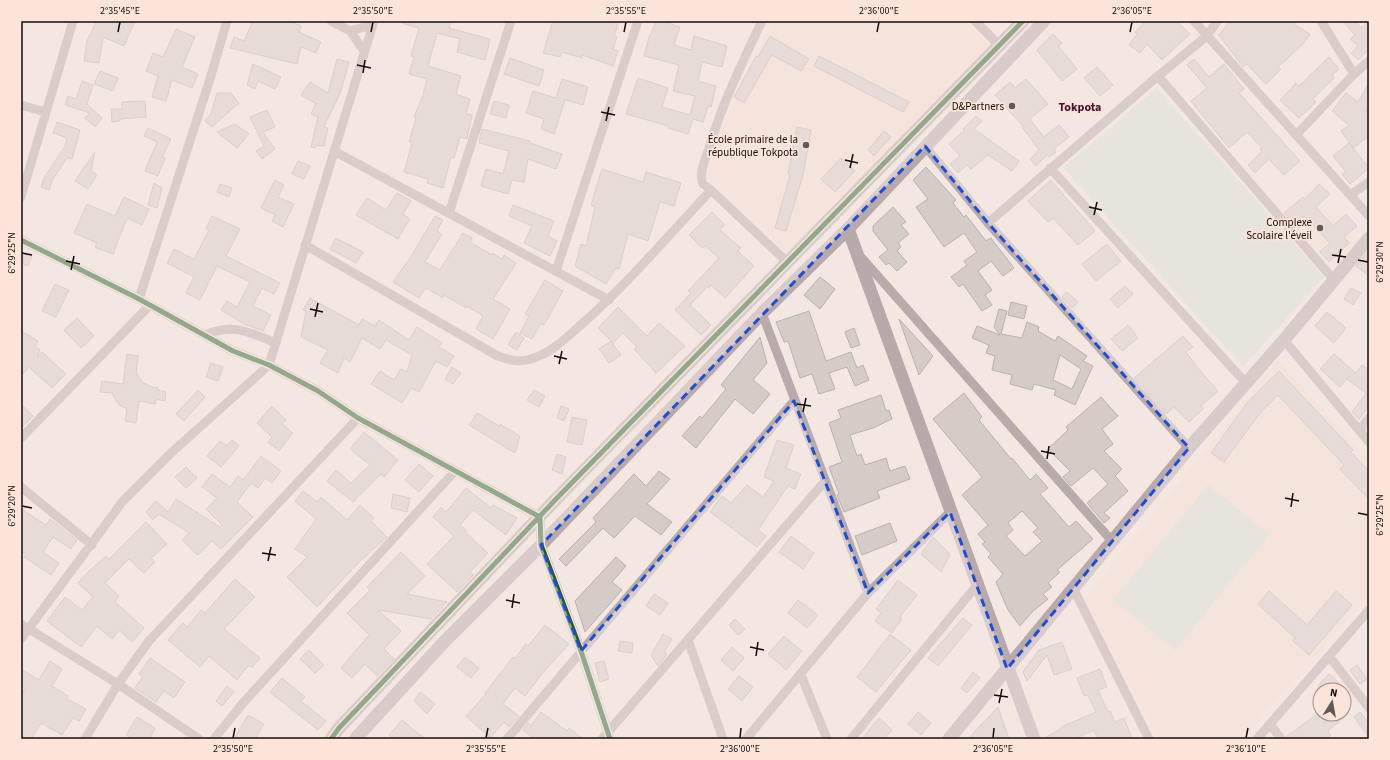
<svg xmlns="http://www.w3.org/2000/svg" width="1390" height="760" font-family="'Source Sans 3',sans-serif">
<rect width="100%" height="100%" fill="#f4e7e1"/>
<path fill="#f6dfd4" d="M773,21H966L993,49L784,256L707,175L734,95Z
M1307,192L1356,241L1332,264L1283,216Z
M1278,360L1369,461V595L1243,739H1158L1084,599Z"/>
<path fill="#d4e0d4" d="M1157,88L1324,277L1243,367L1063,168Z
M1208,485L1270,534L1175,650L1113,600Z"/>
<path fill="#d5ccc7" stroke="#bbb1ac" fill-rule="evenodd" d="M97,21H135L124,46L103,37L99,63L84,61L87,40Z
M253,21H289L301,26L299,32L321,42L316,53L301,47L297,64L230,48L234,37L244,41Z
M404,21H451L449,28L490,39L485,60L457,52L460,39L437,33L428,66L461,76L456,94L470,99L466,114L472,115L467,139L460,137L454,158L451,157L443,188L427,183L428,179L404,172L412,143L409,142L416,118L414,117L422,98L427,79L409,74L414,57L411,56L419,28L404,24Z
M553,21H619L614,36L617,37L613,49L618,51L613,66L582,55V58L562,52L560,57L543,53Z
M656,21H662L680,27L674,45L691,50L694,36L727,46L722,67L702,62L698,81L716,86L711,107L708,106L703,122L693,119L688,134L668,128L669,126L626,114L638,78L668,88L662,107L690,115L695,96L673,91L679,65L644,56L650,34H651Z
M1146,21H1177L1190,34L1162,60L1147,44L1140,53L1129,45L1137,34L1135,32Z
M1230,21H1297L1294,24L1310,34L1304,43L1278,67L1281,69L1266,84L1247,64L1243,67L1219,35Z
M1342,21H1355L1361,28L1369,21V49L1358,60L1351,53L1358,46L1350,39L1355,35Z
M176,29L195,37L182,67L198,74L192,88L172,80L166,101L152,97L158,76L146,71L153,53L163,57Z
M1053,34L1062,43L1058,46L1077,69L1062,81L1037,50Z
M770,36L809,59L801,71L772,55L744,103L734,97L756,56L758,57Z
M819,56L909,102L903,112L814,66Z
M1329,57L1339,69L1332,75L1334,78L1313,99L1316,102L1299,118L1280,100L1296,83L1299,86Z
M510,58L544,70L539,86L504,74Z
M337,59L349,62L341,91L324,127L328,128L324,146L316,145L315,148L311,147L318,117L311,114L316,104L301,95L310,82L328,93Z
M1194,59L1209,77L1224,64L1244,89L1239,93L1300,161L1284,175L1269,159L1255,173L1248,165L1262,151L1260,149L1262,148L1247,132L1229,148L1191,101L1207,88L1187,65Z
M253,64L281,77L275,89L258,81L255,89L247,85Z
M1097,67L1113,85L1100,96L1084,78Z
M100,71L118,78L113,91L94,84Z
M562,79L588,87L583,105L565,100L554,134L541,129L544,119L526,113L533,91L556,98Z
M1026,79L1048,104L1030,119L1044,137L1059,125L1069,137L1054,149L1056,152L1049,157L1047,155L1036,166L1030,159L1039,150L1022,127L1023,126L995,95L1010,82L1015,88Z
M82,81L93,85L87,104L102,118L95,127L85,118L90,113L65,105L68,96L76,99Z
M1369,82V107L1366,111L1369,115V136L1353,148L1341,131L1349,125L1332,111L1346,93L1358,102Z
M217,93H231L239,103L212,127L205,121L211,114Z
M145,101L146,117L120,119V121L112,122L111,109H122V102Z
M494,101L509,105L506,118L490,114Z
M267,110L275,127L263,132L275,149L262,159L256,151L264,146L250,117Z
M976,116L982,121L974,129L1019,161L1012,171L988,155L971,169L967,165L958,173L950,164L960,156L949,144L965,130L963,129Z
M57,122L80,130L72,159L67,158L53,179L49,190L41,187L44,178L65,146L67,138L53,133Z
M235,124L249,134L237,148L217,132Z
M797,127L811,130L803,175L786,231L775,228L790,175L788,174Z
M148,128L171,139L162,157L165,158L158,176L145,171L157,142L144,136Z
M482,129L530,141V143L562,154L556,169L528,159L524,182L512,180L508,194L481,186L486,169L503,174L509,151L479,143Z
M884,131L891,137L874,156L868,150Z
M1349,143L1369,168L1350,184L1342,174L1346,172L1333,156Z
M95,152L91,171L97,175L88,189L75,181Z
M841,158L855,171L835,192L821,179Z
M298,161L310,166L304,179L292,174Z
M926,167L956,200L953,203L964,217L966,215L986,241L991,238L1014,268L1003,276L991,261L978,271L992,290L985,295L992,305L982,311L963,284L959,287L951,277L967,265L964,261L977,252L964,233L944,247L916,207L928,199L913,180Z
M602,169L643,182L646,172L681,183L674,206L660,202L648,241L628,234L619,269L616,268L606,284L575,266L581,244L586,246L595,207L591,205Z
M275,180L284,185L278,197L294,204L283,227L272,221L275,215L261,208Z
M1051,180L1095,231L1078,245L1053,218L1048,222L1028,201Z
M154,183L162,188L157,208L148,205Z
M220,184L232,188L229,197L217,192Z
M1319,184L1330,194L1316,207L1333,226L1346,214L1357,226L1344,237L1349,243L1329,262L1320,252L1330,243L1304,216L1294,225L1284,213L1303,197L1305,199Z
M397,193L411,201L403,214L410,219L398,239L356,215L367,198L386,210Z
M124,197L149,209L142,225L127,218L113,254L95,247L97,243L74,233L87,204L115,216Z
M513,205L554,221L548,236L557,241L550,256L524,243L532,226L509,216Z
M893,207L906,222L901,225L909,234L898,243L901,247L897,251L907,262L897,271L889,263L886,265L879,257L888,250L873,231V226Z
M712,212L725,225L720,230L741,248L738,251L754,266L725,298L711,285L709,288L708,286L690,305L711,325L701,335L675,310L691,293L688,291L719,258L705,246L702,248L689,235Z
M212,216L240,229L226,256L280,283L274,294L262,288L253,306L271,315L263,331L244,324L221,310L227,301L237,307L250,282L217,266L200,300L186,293L194,277L167,263L174,249L194,259L209,230L206,229Z
M435,216L443,220L437,231L442,234L425,262L440,270L463,233L472,238L470,242L492,255L493,253L502,259L504,255L516,263L493,299L510,309L493,339L476,329L483,316L467,306L466,308L444,295L443,298L426,288L419,298L393,282L412,255Z
M336,238L363,252L356,263L330,249Z
M1107,244L1121,261L1096,281L1082,264Z
M1369,250V276L1356,266Z
M23,253L32,256L28,266L21,263Z
M820,277L835,289L820,309L804,295Z
M545,280L563,291L544,325L541,323L532,339L520,333L529,316L525,314Z
M55,284L69,290L56,317L42,311Z
M1125,286L1133,294L1118,308L1110,299Z
M1351,288L1361,293L1353,305L1344,299Z
M1067,292L1078,302L1072,308L1062,297Z
M310,298L359,325L362,319L375,326L379,320L409,340L417,327L442,343L439,347L454,356L447,367L436,361L419,392L411,388L402,403L371,384L380,371L394,380L401,369L407,372L412,355L386,340L380,349L362,338L350,362L344,358L338,373L327,367L320,363L328,350L301,337L306,311L303,310Z
M1011,302L1027,306L1024,319L1008,315Z
M618,307L647,336L659,323L685,346L656,373L634,349L637,347L623,333L613,343L598,328Z
M999,309L1007,311L1001,334L1022,338L1027,322L1039,327L1038,331L1055,341L1058,336L1087,356L1083,361L1093,366L1075,405L1054,395L1056,390L1034,384L1032,390L1010,384L1012,375L992,370L995,356L986,353L989,345L972,338L977,326L1000,335L994,327ZM1060,355L1081,369L1072,389L1053,380Z
M809,311L826,361L851,352L857,368L863,365L869,380L855,386L847,367L829,373L835,389L819,394L812,374L800,378L788,341L784,342L776,322Z
M1327,312L1346,328L1334,343L1315,326Z
M77,318L94,336L81,348L64,330Z
M899,319L933,356L919,375Z
M1128,325L1138,338L1122,351L1111,339Z
M854,328L860,345L851,348L845,332Z
M21,331L38,341L35,346L40,350L37,357L42,352L66,374L52,388L29,367L21,376Z
M516,332L524,338L517,350L508,345Z
M1183,336L1193,347L1186,352L1197,367L1218,391L1201,406L1203,409L1189,422L1174,407L1166,414L1134,378Z
M760,337L767,363L753,380L770,394L753,414L735,399L696,448L682,436L700,416L702,418L726,389L721,385Z
M611,341L621,355L609,363L599,349Z
M127,354L138,356L136,372L142,382L152,387L158,388V390L166,392L165,401L156,399L155,404L139,401L136,423L125,421L127,409L119,405L112,393L100,392L102,381L123,384Z
M1334,354L1356,373L1362,365L1369,370V406L1359,419L1352,412L1366,393L1347,379L1340,387L1320,369Z
M211,363L223,367L218,381L206,377Z
M452,367L461,373L453,384L445,379Z
M1279,371L1353,450L1351,452L1369,471V499L1340,469L1344,465L1278,395L1260,413L1224,462L1211,453L1247,403Z
M198,390L205,397L184,421L176,414Z
M534,390L545,396L539,407L527,400Z
M964,393L982,417L979,420L1011,459L1012,458L1030,480L1036,474L1048,488L1040,494L1069,527L1076,521L1093,539L1057,570L1060,572L1048,583L1052,587L1043,594L1048,599L1032,612L1020,626L1008,610L996,582L1003,574L988,557L991,554L982,544L985,542L978,534L988,525L962,495L982,477L933,419ZM1022,511L1038,528L1033,532L1042,541L1025,556L1006,536L1013,530L1008,523Z
M881,395L886,411L889,410L892,419L873,428L850,435L857,456L861,454L865,465L886,458L890,471L905,466L910,479L877,491L880,498L844,512L837,495L839,494L829,467L842,462L829,423L841,418L838,410Z
M1101,397L1118,416L1102,429L1113,444L1104,451L1122,469L1115,476L1128,491L1104,513L1110,518L1104,523L1087,503L1108,484L1093,468L1071,486L1063,477L1070,471L1048,449L1068,430L1066,427Z
M21,404L33,416L21,428Z
M272,406L286,420L282,424L293,433L279,451L268,442L272,437L257,423Z
M561,406L569,409L564,421L557,418Z
M477,413L499,426L500,424L520,436L515,453L469,425Z
M572,417L587,420L582,445L567,442Z
M364,432L398,460L384,477L381,474L353,502L327,481L336,470L351,483L370,465L350,449Z
M232,440L239,446L221,467L207,456L220,441L226,446Z
M777,440L794,445L786,468L801,474L795,489L788,486L758,530L766,536L757,547L710,512L722,496L731,503L747,485L763,497L774,481L764,477Z
M557,454L566,457L562,474L552,470Z
M261,456L281,471L272,483L265,478L258,488L251,483L237,502L253,517L221,549L212,541L198,555L182,540L189,533L159,514L153,520L146,512L156,501L168,512L176,499L220,527L222,525L206,509L217,498L202,487L212,474L230,487L238,476L243,480Z
M419,464L433,476L419,492L405,480Z
M186,467L197,478L186,488L175,477Z
M659,471L670,479L647,504L672,522L661,535L635,516L614,538L603,528L566,566L559,559L596,522L593,518L634,474L646,486Z
M466,488L491,508L493,505L517,518L506,535L473,510L460,525L466,530L465,532L488,553L470,572L473,575L457,592L427,564L454,536L433,517L441,507L446,512Z
M303,491L317,502L321,497L347,520L360,505L374,518L371,521L387,537L359,562L317,607L287,577L307,557L295,549L316,519L295,501Z
M393,494L410,498L407,512L391,508Z
M21,509L46,525L50,519L77,540L71,549L53,537L43,552L59,563L51,575L24,557L26,554L21,551Z
M146,522L167,544L151,558L155,562L144,573L129,559L105,583L119,596L115,602L144,628L132,642L119,630L112,639L97,626L81,647L47,621L65,597L82,610L93,597L78,583L90,570L106,556L109,559Z
M890,523L897,541L862,555L855,536Z
M791,536L814,553L803,569L779,552Z
M933,537L950,554L941,572L921,554Z
M401,552L425,576L407,594L447,602L431,619L378,610L401,631L384,649L394,659L377,676L365,664L352,678L341,668L369,635L347,613L370,590L367,587Z
M616,557L626,566L612,582L622,590L585,632L575,601Z
M235,579L255,597L224,629L260,658L252,668L249,665L237,680L209,656L200,667L168,640L183,623L187,627L201,610L205,613Z
M898,580L917,595L900,617L902,619L892,633L875,621L881,613L876,609Z
M1269,591L1307,625L1336,591L1352,605L1309,655L1293,641L1295,638L1258,604Z
M654,594L668,603L660,615L646,606Z
M798,600L818,615L807,628L788,613Z
M963,618L972,625L938,666L928,658Z
M735,619L745,629L738,635L729,625Z
M545,625L569,644L541,675L525,696L515,688L503,704L519,716L509,727L504,722L490,738L466,716L486,694L485,693L513,657L515,658L526,644L528,646Z
M663,634L672,639L664,652L667,654L658,666L651,655Z
M890,634L911,650L876,692L857,677Z
M784,636L802,651L786,670L768,654Z
M620,641L633,643L632,653L618,651Z
M1062,642L1072,669L1054,675L1047,655L1027,681L1023,672L1039,650Z
M732,647L744,658L733,671L721,660Z
M309,650L324,665L315,673L300,659Z
M465,657L479,668L471,678L457,667Z
M150,658L185,682L174,698L164,691L156,702L135,688L143,676L139,674Z
M50,661L62,669L52,686L68,696L67,699L86,709L79,721L73,718L62,735L41,723L31,739H28L21,735V695L25,688L21,685V669L39,680Z
M604,661L609,679L600,682L595,663Z
M1357,665L1367,679L1360,684L1350,670Z
M1100,669L1107,687L1098,690L1108,712L1110,711L1115,722L1124,718L1132,739H1098L1094,730L1074,739H1042L1061,729V727L1096,712L1088,695L1084,696L1077,678Z
M973,672L980,678L967,693L961,688Z
M1329,674L1336,680L1343,690H1317L1320,683Z
M739,676L753,687L742,701L728,689Z
M282,678L305,697L301,701L326,721L318,730L270,692Z
M227,686L234,692L222,706L216,701Z
M420,692L435,704L427,714L414,701Z
M998,707L1009,739H968L979,727Z
M541,712L567,731L569,728L583,739H535L523,730L528,723L531,726Z
M918,712L931,723L921,735L908,724Z
M1360,712L1369,723V737L1354,717Z
M1317,714H1348L1328,731L1331,735L1326,739H1287L1286,737Z
M248,715L264,724L255,739H234Z
M137,717L155,728L149,739H133L126,735Z
M879,718L892,730L884,739H862Z
M402,720L425,739H394L389,735Z"/>
<g fill="none" stroke-linecap="round" stroke-linejoin="round">
<path stroke="#b8abab" stroke-width="9" d="M331,21L350,31L364,51
M975,21L999,45
M1194,21L1369,216
M1321,21L1354,74
M350,31L372,25
M1158,76L1334,280
M21,105L45,112
M1296,135L1354,74L1369,61
M925,146L988,223L1189,448
M334,151L609,300
M1050,168L1245,382
M711,190L788,263
M1350,195L1369,182
M21,197L73,21
M449,213L511,21
M988,223L1158,76L1207,36L1217,21
M21,240L139,299L233,351L269,365L318,391L358,418L540,517L541,545L581,651L610,739
M305,245L496,355C508,360 518,363 531,359C552,353 567,337 583,323C629,282 669,235 711,190L703,184C698,173 706,159 709,148C722,104 742,63 762,21
M860,256L1112,541
M556,271L638,21
M139,299L210,79L227,21
M762,313L868,593
M205,335C233,323 249,332 276,343
M1284,340L1369,442
M1360,430L1369,418
M21,438L150,305
M21,487L92,545
M1073,588L1149,739
M21,624L118,684L199,739
M21,639L123,501L171,453L269,365L374,21
M688,640L723,739
M1329,656L1369,708
M801,675L827,739
M1270,724L1281,739
M85,739L118,684L149,641L358,418
M214,739L243,703L454,472
M507,739L794,401
M602,739L825,481
M746,739L868,593L950,512
M851,739L977,585
M1257,739L1369,610"/>
<path stroke="#b8a9aa" stroke-width="13" d="M848,229L1034,739
M331,739L339,728L558,497L1023,21
M355,739L444,642L541,545L762,313L848,229L1044,21
M949,739L1189,448L1284,340L1369,238"/>
<defs>
<path id="cycleway" d="M21,240L139,299L233,351L269,365L318,391L358,418L540,517L541,545L581,651L610,739
M331,739L339,728L558,497L1023,21"/>
</defs>
<use href="#cycleway" stroke="#fce4d9" stroke-width="8"/>
<use href="#cycleway" stroke="#1b5e20" stroke-width="5"/>
</g>
<path d="M0 0H1390V760H0ZM925,146L988,223L1189,448L1007,669L950,512L868,593L794,401L581,651L541,545Z" fill="#f4e7e1" fill-opacity=".55" fill-rule="evenodd"/>
<path fill="none" stroke="#1d4ed8" stroke-width="3" stroke-dasharray="8 5" stroke-linejoin="round" d="M925,146L988,223L1189,448L1007,669L950,512L868,593L794,401L581,651L541,545Z"/>
<path fill="none" stroke="#130b08" stroke-width="1.5" d="M118,32L120,22M371,32L373,22M624,32L626,22M877,32L879,22M1130,32L1132,22M357,65L371,68M363,73L365,60M601,112L615,115M606,121L609,107M845,160L858,163M850,168L853,154M1089,207L1102,210M1094,215L1097,202M22,253L32,255M1332,255L1346,257M1358,260L1368,262M66,261L80,264M1338,263L1341,249M71,270L74,256M310,309L323,312M315,317L318,303M554,356L567,359M559,364L562,351M797,404L811,406M803,412L806,398M1041,451L1055,454M1047,459L1049,446M1285,498L1299,501M22,506L32,508M1291,507L1293,493M1358,513L1368,515M262,553L276,555M268,561L271,547M506,600L520,603M512,608L514,594M750,647L764,650M756,656L758,642M994,695L1008,697M999,703L1002,689M233,738L235,728M486,738L488,728M740,738L741,728M993,738L994,728M1246,738L1248,728"/>
<g fill="#625854" stroke="#fce4d9" stroke-width="1.5">
<circle cx="1012" cy="106" r="4"/>
<circle cx="806" cy="145" r="4"/>
<circle cx="1320" cy="228" r="4"/>
</g>
<g text-anchor="middle" stroke-width="3.5" stroke-linejoin="round" paint-order="stroke">
<g font-size="11" fill="#130b08" stroke="#fce4d9" text-anchor="end">
<text x="1004" y="110">D&amp;Partners</text>
<text x="798" y="143">École primaire de la<tspan x="798" dy="13">république Tokpota</tspan></text>
<text x="1312" y="226">Complexe<tspan x="1312" dy="13">Scolaire l'éveil</tspan></text>
</g>
<g font-size="12" font-weight="bold" fill="#4c0f34" stroke="#fce4d9">
<text x="1080" y="111">Tokpota</text>
</g>
</g>
<rect width="1390" height="760" fill="none" stroke="#fce4d9" stroke-width="44"/>
<g transform="translate(1332 702) rotate(11)"><circle r="19" fill="#fce4d9" stroke="#9f8d85"/>
<path d="M0-3L7 15L0 10L-7 15Z" fill="#625854"/>
<text y="-6" font-size="11" font-weight="bold" text-anchor="middle" fill="#130b08">N</text>
</g>
<rect x="22" y="22" width="1346" height="716" fill="none" stroke="#130b08" stroke-width="1.5"/>
<g font-size="10" text-anchor="middle" fill="#130b08">
<text x="120" y="14">2°35'45"E</text>
<text x="373" y="14">2°35'50"E</text>
<text x="626" y="14">2°35'55"E</text>
<text x="879" y="14">2°36'00"E</text>
<text x="1132" y="14">2°36'05"E</text>
<text transform="translate(11 253) rotate(-90)" y="4">6°29'25"N</text>
<text transform="translate(1379 262) rotate(-90)" y="4">6°29'30"N</text>
<text transform="translate(11 506) rotate(-90)" y="4">6°29'20"N</text>
<text transform="translate(1379 515) rotate(-90)" y="4">6°29'25"N</text>
<text x="233" y="752">2°35'50"E</text>
<text x="486" y="752">2°35'55"E</text>
<text x="740" y="752">2°36'00"E</text>
<text x="993" y="752">2°36'05"E</text>
<text x="1246" y="752">2°36'10"E</text>
</g>
</svg>
